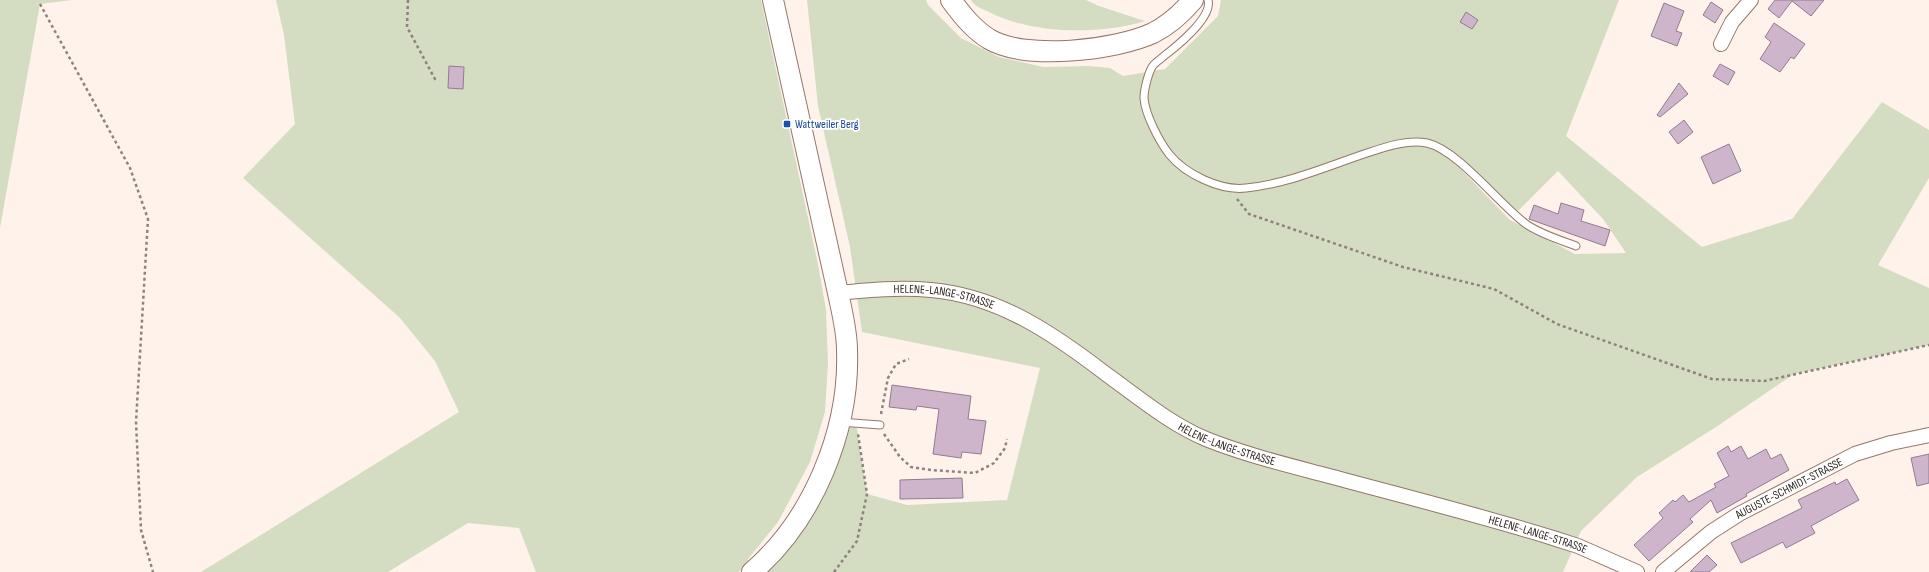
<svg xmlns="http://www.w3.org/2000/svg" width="1929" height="572" font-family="'Sofia Sans Condensed',sans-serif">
<rect width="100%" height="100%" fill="#fff2eb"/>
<path fill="#d4ddc2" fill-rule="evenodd" d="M0,0H72L40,4L0,228Z
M276,0H761L818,264L826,310L828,363L825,412L810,462L778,522L748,559L750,564L738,572H536L519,528L468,523L388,572H201L459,412L435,361L400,318L243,178L295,124L284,35Z
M807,0H926L928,5L961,38L999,57L1043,67L1089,66L1110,68L1123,76L1165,69L1218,16L1221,0H1619L1566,136L1702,247L1792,219L1882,102L1929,130V178L1878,265L1929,288V345L1794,374L1716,427L1637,477L1581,531L1563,572H768C814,528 831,482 849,423H856L867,494L907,505L1007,500L1040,368L862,332L850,247L818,106ZM1450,149L1518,211L1558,171L1603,219L1626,253L1575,254L1510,220L1452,160Z
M971,0H1086L1099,6L1145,21C1100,35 1033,34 991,13C983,9 975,7 971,0Z"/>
<path fill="#ceb5cb" stroke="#927b90" d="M1775,0H1824L1811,16L1792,1L1779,18L1768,9Z
M1711,2L1723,10L1715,23L1703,15Z
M1664,3L1684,11L1676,31L1682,33L1677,46L1651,36Z
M1466,12L1478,20L1472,29L1460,22Z
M1774,23L1805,44L1794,59L1791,57L1780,72L1760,59L1771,42L1765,37Z
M1720,64L1735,72L1728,85L1713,76Z
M449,66L464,67L463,89L448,88Z
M1679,83L1688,94L1660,117L1657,115Z
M1684,120L1693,132L1678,144L1669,132Z
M1729,144L1741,171L1713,184L1701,157Z
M1561,203L1584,210L1581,221L1610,230L1605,246L1529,219L1534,205L1558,214Z
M892,385L971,396L968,419L986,421L981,454L962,452L961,458L933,454L939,409L917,406L916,410L889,407Z
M1728,446L1731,452L1741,446L1748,459L1766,449L1771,459L1781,454L1789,470L1746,494L1747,496L1717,513L1711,500L1690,519L1693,522L1649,561L1634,545L1663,518L1659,513L1673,500L1675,502L1683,495L1689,502L1716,487L1714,484L1729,476L1717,453Z
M1929,454V483L1917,486L1911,458Z
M962,478L963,498L900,499V480Z
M1847,479L1859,500L1811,526L1815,533L1786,548L1783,542L1741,563L1731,543L1802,508L1798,500L1835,482L1836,485Z
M1707,555L1717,565L1709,572H1690Z"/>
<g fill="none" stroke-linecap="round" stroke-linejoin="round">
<defs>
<path id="lane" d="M1208,0C1213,17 1177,46 1164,56C1161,59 1154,63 1152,67C1148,74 1144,90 1144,98C1145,114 1159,141 1169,154C1185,174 1220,191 1246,188C1287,184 1328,166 1367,153C1385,147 1408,139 1427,143C1458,150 1498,203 1526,224C1540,234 1560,240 1576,246
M840,422L880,425"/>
<g id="street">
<path d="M1721,44L1732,22L1751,0"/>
<path id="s1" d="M838,293C869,290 900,287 931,290C999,296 1054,334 1106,374C1138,397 1170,424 1206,439C1246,455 1288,465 1329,476C1403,496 1479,515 1553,538L1578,546L1637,572"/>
<path id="s2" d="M1663,572L1711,532L1739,514L1855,454L1891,443L1929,435"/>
</g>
<path id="secondary" d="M951,0C962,15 973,29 989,39C1026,61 1116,50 1153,33C1169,25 1182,13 1193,0
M752,572C813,520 850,430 847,350C847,331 842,312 838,293L773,0"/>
</defs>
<use href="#lane" stroke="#937769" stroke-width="9"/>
<use href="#street" stroke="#937769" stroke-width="16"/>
<use href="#secondary" stroke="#937769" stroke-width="22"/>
<path stroke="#8e827c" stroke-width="2.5" stroke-dasharray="3 3" stroke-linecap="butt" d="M408,0L407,27L436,81
M40,4L130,168L148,219L136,422L141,530L153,572
M1237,199L1249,214L1403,267L1494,289L1557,324L1712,379L1764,381L1929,345
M881,414L888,378L896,364L909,359
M884,434L900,457L911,467L931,470L975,473L994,463L1005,448L1007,439
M834,572L857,541L867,494L858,434"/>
<use href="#lane" stroke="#fff" stroke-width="7"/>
<use href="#street" stroke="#fff" stroke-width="14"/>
<use href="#secondary" stroke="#fff" stroke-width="20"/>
</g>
<rect fill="#1a4fb4" stroke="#fff" stroke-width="1.5" x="783" y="120" width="8" height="8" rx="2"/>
<g text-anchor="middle" stroke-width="3.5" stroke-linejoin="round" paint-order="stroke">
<g font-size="12" fill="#164399" stroke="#fff" text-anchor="start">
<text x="795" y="128">Wattweiler Berg</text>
</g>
<g font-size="12" fill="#291e18" stroke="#fff">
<text dy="4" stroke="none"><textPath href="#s1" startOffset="107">HELENE-LANGE-STRASSE</textPath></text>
<text dy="4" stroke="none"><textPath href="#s1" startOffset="431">HELENE-LANGE-STRASSE</textPath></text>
<text dy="4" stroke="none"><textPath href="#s2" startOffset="152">AUGUSTE-SCHMIDT-STRASSE</textPath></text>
<text dy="4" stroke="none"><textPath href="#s1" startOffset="755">HELENE-LANGE-STRASSE</textPath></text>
</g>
</g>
</svg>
